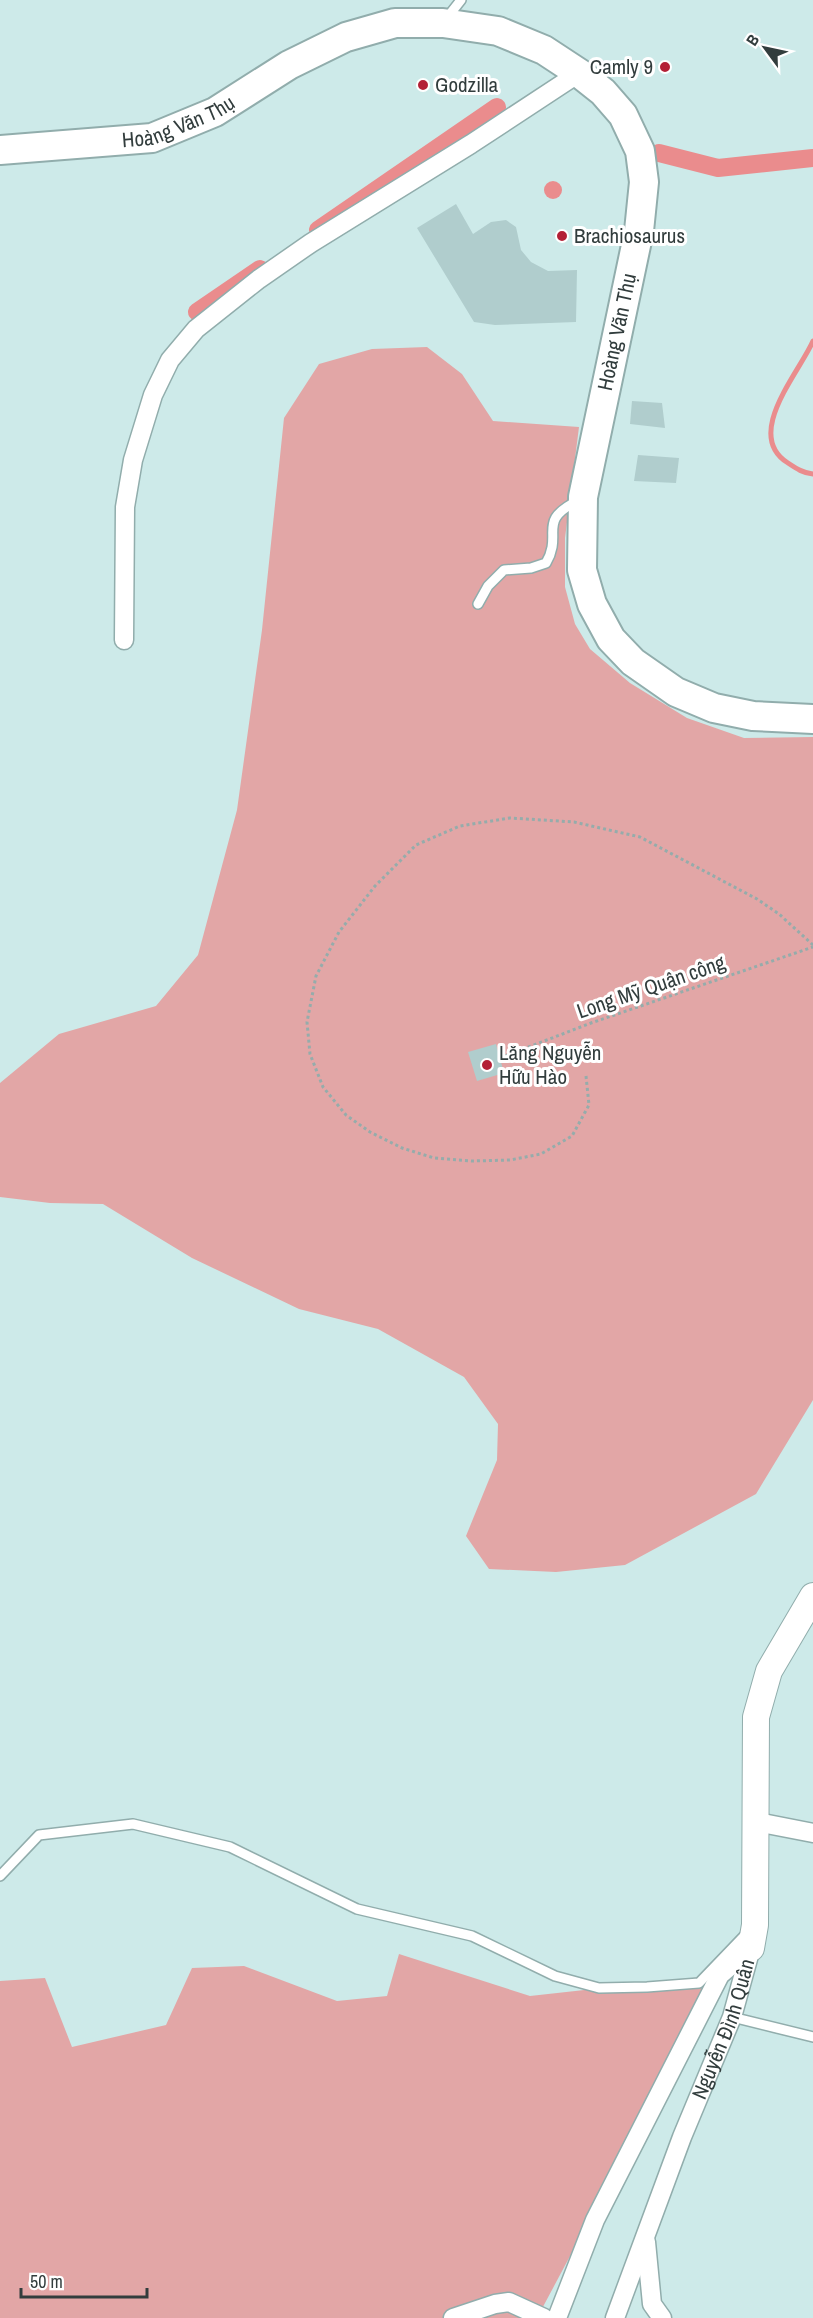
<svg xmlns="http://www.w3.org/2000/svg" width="813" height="2318" font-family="'Archivo Narrow',sans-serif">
<rect width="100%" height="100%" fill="#cdeae9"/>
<path fill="#e2a6a6" d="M427,347L462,374L493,421L579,427L565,538V587L575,624L590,649L630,683L687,718L744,738L813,737V1400L756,1494L625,1565L556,1572L489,1569L466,1536L497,1460L498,1424L464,1377L378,1329L299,1309L192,1258L103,1204L50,1203L0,1197V1083L59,1034L156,1006L198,955L237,810L262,630L284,418L319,364L372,349Z
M399,1954L530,1996L720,1975L537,2318H0V1981L45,1978L72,2047L166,2025L192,1968L244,1966L337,2001L387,1996Z"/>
<path fill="#ea8c8d" d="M544 190a9 9 0 1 1 18 0a9 9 0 1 1-18 0Z"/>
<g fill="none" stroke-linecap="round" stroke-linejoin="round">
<path stroke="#ea8c8d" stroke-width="5" d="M813,341C799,373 743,435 788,463C797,469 803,473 813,474"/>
<path stroke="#ea8c8d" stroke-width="18" d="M659,153L718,168L813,158
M318,230L497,107
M197,312L260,269"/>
</g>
<path fill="#b0cdcd" d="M456,204L473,234L491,222L506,220L516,227L521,250L531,262L548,271L577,270L576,322L495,325L474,322L417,228Z
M632,401L662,403L665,428L630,424Z
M638,455L679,458L676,483L634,481Z
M496,1044L504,1073L477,1081L468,1052Z"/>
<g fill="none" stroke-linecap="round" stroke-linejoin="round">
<defs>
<path id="lane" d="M446,19L461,0
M478,604L488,586L504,570L531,568L546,563C564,532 535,522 579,500
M0,1876L39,1835L133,1824L230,1847L357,1909L472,1936L555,1976L599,1988L647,1987L699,1983L747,1933
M732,2017L813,2037"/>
<g id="street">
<path d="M124,640L125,507L133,460L153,395L170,360L196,329L259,279L311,243L471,144L579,73"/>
<path d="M757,1822L813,1833"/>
<path d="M646,2242L652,2304L662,2318"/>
<path d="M453,2318L495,2304L509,2302L544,2318"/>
<path d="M557,2318L595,2220L720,1975L751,1948"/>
<path id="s1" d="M615,2318L682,2137L732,2017L751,1948"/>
</g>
<path id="secondary" d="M751,1948L755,1925L756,1717L769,1671L813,1596"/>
<g id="primary">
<path id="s2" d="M0,150L152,138L215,112L289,65L346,37L395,23H443L498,31L544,50L579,73L603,92L623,115L640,151L644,182L639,231L583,497L582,570L592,604L611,639L633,662L676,692L714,708L753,716L813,719"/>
</g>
</defs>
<use href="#lane" stroke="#91adac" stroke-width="12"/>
<use href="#street" stroke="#91adac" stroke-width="21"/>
<use href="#secondary" stroke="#91adac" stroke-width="28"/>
<use href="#primary" stroke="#91adac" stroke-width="32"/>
<path stroke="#95acab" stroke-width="3" stroke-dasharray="3 3" stroke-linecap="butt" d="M500,1058L591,1023L813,947
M586,1076L589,1105L572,1136L541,1154L510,1160L472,1161L434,1158L402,1148L370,1132L346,1115L323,1087L310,1054L307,1022L316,976L339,932L375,886L416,845L460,826L510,818L574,822L640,837L757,899L779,914L813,945"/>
<use href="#lane" stroke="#fff" stroke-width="9"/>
<use href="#street" stroke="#fff" stroke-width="18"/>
<use href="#secondary" stroke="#fff" stroke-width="26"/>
<use href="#primary" stroke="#fff" stroke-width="28"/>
</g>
<g fill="#b32036" stroke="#fff" stroke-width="2">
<circle cx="665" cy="67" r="6"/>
<circle cx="423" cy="85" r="6"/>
<circle cx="562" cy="236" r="6"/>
<circle cx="487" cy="1065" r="6"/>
</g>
<g text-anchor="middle" stroke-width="6" stroke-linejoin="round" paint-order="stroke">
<g font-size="21" fill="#323d3d" stroke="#fff" text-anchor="start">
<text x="653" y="74" text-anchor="end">Camly 9</text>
<text x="435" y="92">Godzilla</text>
<text x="574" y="243">Brachiosaurus</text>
<text x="499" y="1060">Lăng Nguyễn<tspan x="499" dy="24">Hữu Hào</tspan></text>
</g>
<g font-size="21" fill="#323d3d" stroke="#fff">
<text dy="7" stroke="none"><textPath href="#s2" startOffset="182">Hoàng Văn Thụ</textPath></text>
<text transform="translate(617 332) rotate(-78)" y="7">Hoàng Văn Thụ</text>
<text transform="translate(651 987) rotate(-19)" y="7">Long Mỹ Quận công</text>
<text dy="7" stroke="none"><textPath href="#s1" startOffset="309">Nguyễn Đình Quân</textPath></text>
</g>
</g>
<g transform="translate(765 48) rotate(303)" stroke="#ffffff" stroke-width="4.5" paint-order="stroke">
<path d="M0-4.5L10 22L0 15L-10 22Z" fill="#323d3d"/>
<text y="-9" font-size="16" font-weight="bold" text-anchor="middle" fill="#323d3d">B</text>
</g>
<path d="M21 2288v9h126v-9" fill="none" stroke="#323d3d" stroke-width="3"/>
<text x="30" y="2288" font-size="18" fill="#323d3d" stroke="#ffffff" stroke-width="4.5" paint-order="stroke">50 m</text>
</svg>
